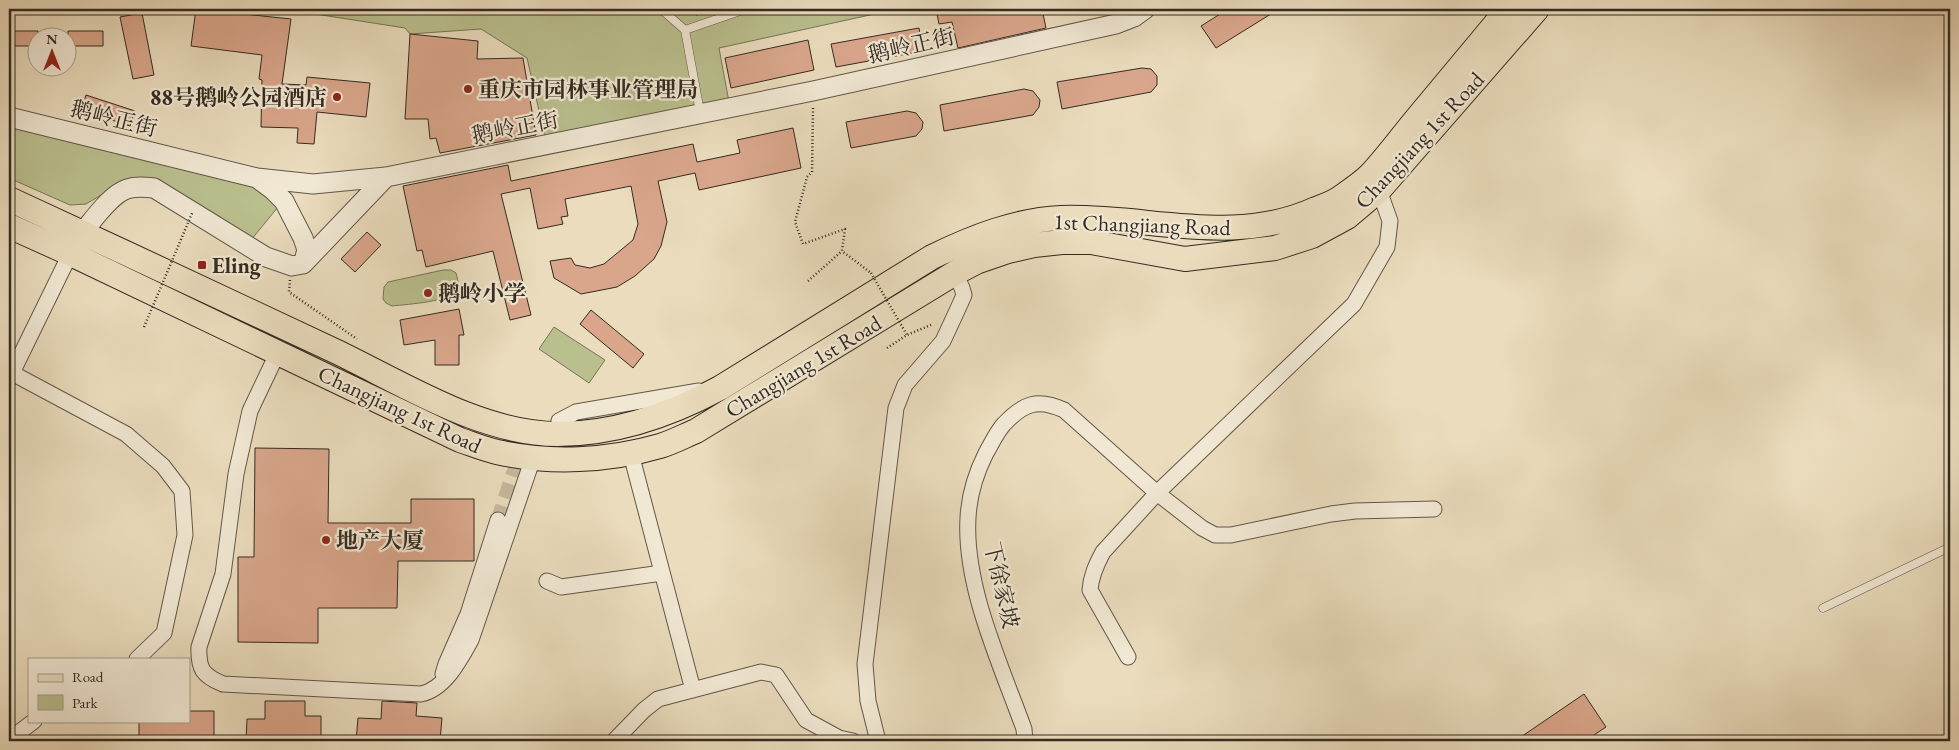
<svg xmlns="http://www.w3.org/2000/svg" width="1959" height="750" font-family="'EB Garamond','Noto Serif SC',serif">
<rect width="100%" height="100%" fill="#eadcbd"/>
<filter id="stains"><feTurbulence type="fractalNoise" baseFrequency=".004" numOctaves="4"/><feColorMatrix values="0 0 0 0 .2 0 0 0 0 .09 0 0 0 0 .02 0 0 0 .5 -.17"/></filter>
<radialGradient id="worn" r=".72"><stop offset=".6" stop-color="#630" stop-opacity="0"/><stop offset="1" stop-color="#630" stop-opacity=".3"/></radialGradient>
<path fill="#babf8e" stroke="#777558" d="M283,9H879V13L719,48L729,102L545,137L527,58L481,29L410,34L405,28Z
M9,126L257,184L278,207L251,240L175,190L108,191L86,204L70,205L9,178Z
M443,270H451L456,273L460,289C450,302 409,304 392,306L386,303L383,299L384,287L388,282Z
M554,327L605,360L589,383L539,349Z"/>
<path fill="#d9a68b" stroke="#342b21" d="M196,9L291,19L282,84L306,85L307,77L370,83L366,117L317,112L314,144L297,143L298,128L261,127L262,80L259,79L262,55L191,46Z
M936,9H1042L1046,28L958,48L952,22L939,24Z
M1228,9H1279L1216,48L1201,26Z
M142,13L154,75L133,79L120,17Z
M919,28L923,51L836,67L831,44Z
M9,31H38V46H9Z
M68,31H103V46H68Z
M410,34L478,41L477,59L523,58L536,135L440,153L436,138L430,139L428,119H405Z
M808,40L814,70L731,88L725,58Z
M1142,68L1151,69L1157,76V85L1151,92L1062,109L1057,82Z
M1024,89L1033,91L1040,100L1039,107L1033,115L944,131L940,105Z
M86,95L135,111L130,126L81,110Z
M907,111L916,113L923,122L922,129L916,136L851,148L846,122Z
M793,128L801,168L699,190L695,173L658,181L667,222L661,246L654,259L635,276L617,287L581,294L554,278L550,261L571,258L575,265L590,268L604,264L633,240L638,224L631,186L565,199L568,216L561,217L563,224L538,229L530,188L501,194L531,315L510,320L493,251L426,267L422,250L417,251L403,186L508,165L511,181L693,144L697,162L740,153L737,140Z
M367,232L381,245L355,272L341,259Z
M459,309L464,335H459V365H435V340L404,345L400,320Z
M591,310L644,354L633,368L580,324Z
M255,448L329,449L328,523H411V499H474V561H398L397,608H318V643L238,642V557H254Z
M1584,694L1606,727L1585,741H1515Z
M265,701H305V716H321V741H246L247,719H265Z
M382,701L417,703L416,716L442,718L440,741H356L358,718L381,719Z
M189,711H214V741H139V721H189Z"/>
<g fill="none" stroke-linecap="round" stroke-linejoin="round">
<path stroke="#c6b99e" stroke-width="15" stroke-dasharray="15 8" stroke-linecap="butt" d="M498,520L515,469L526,450"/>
<defs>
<path id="service" d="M661,9L685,30L700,112
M685,30L746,9
M1823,608L1950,547"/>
<path id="minor" d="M74,246L12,373L126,434L163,466L182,491L185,535L164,633L137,659
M278,352L250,411L236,474L223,574L199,647C198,669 203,676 223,684L421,694C445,689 460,660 471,640L533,458
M559,421L576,412L699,391
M631,454L693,690
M547,581L561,587L662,573
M1128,657L1090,590C1091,576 1096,565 1103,552L1157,493L1354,304L1387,247L1390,221L1379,190
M443,674L446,664L468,614L498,520
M9,740L34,721
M614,741L644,710L658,699L761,672L776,675L806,720L839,738L853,741
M878,741L868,701L865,664L896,408L905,385L943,341L961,302L964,295L962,288L955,273
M1025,741L1024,729C1001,665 964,587 968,518C969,496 976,473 986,453C992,443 996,433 1004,424C1024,403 1038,398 1064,410L1157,493L1202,528L1215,535H1231L1331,514L1355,511L1434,509"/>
<path id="tertiary" d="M9,117L257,178L313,184L386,177L813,91L1116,24L1134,17L1145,9
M257,178L273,190L284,201L303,238L307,250L303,264
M82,233C93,220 111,194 127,189C136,186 145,187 154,188L266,257L292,266L303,264L386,177"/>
<path id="primary" d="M9,199C118,249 226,300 335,351C404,384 481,434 558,434C617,434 670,415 720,388L932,257C973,237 1016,220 1061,218C1148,215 1232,247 1316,209C1324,206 1333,203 1340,198C1350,191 1362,183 1370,175C1387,157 1402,136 1418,117C1448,81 1478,45 1508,9
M9,226L69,253L460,440C472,444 484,449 497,452C550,464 608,461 660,446C673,442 684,436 696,431L955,273L976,262L1008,251L1034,245L1062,242H1091L1185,259L1275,248L1312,236L1347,217L1379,190L1537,9"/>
</defs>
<use href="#service" stroke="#625748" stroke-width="9"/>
<use href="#minor" stroke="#625748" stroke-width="17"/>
<use href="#tertiary" stroke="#625748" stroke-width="21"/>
<use href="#primary" stroke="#342b21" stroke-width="26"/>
<path stroke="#342b21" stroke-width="2.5" stroke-dasharray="1 2.5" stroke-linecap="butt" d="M696,15L701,9
M813,108L812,172L807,177L795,222L803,244L845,229L842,251L871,273
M290,280L289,292L357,339
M808,281L842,251
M887,348L907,335L933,324"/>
<use href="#service" stroke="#f1e8d4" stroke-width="8"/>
<use href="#minor" stroke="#f1e8d4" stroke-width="15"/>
<use href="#tertiary" stroke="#f1e8d4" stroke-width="19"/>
<use href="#primary" stroke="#eadcbd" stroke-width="24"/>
<path stroke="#342b21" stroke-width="2.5" stroke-dasharray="1 2.5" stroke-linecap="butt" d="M871,273L907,335
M144,327L193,211"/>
</g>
<g fill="#8f2418" stroke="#f1e8d4" stroke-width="2">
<circle cx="468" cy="89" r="5"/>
<circle cx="337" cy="97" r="5"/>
<rect x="197" y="260" width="10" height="10" rx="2.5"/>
<circle cx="428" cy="293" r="5"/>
<circle cx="326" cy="540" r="5"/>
</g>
<g text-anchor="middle" stroke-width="4.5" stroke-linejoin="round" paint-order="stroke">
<g font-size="22" fill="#342b21" stroke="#f1e8d4">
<text transform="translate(911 45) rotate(-13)" y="8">鹅岭正街</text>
<text transform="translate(114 118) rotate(14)" y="8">鹅岭正街</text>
<text transform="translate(515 127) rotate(-11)" y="8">鹅岭正街</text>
<text transform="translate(1419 140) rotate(-47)" y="8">Changjiang 1st Road</text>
<text transform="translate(1142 224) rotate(2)" y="8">1st Changjiang Road</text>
<text transform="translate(803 366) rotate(-31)" y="8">Changjiang 1st Road</text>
<text transform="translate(400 409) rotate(25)" y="8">Changjiang 1st Road</text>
<text transform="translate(1002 585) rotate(77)" y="8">下徐家坡</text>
</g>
<g font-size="22" font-weight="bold" fill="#342b21" stroke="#f1e8d4" text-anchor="start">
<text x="478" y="97">重庆市园林事业管理局</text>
<text x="327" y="105" text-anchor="end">88号鹅岭公园酒店</text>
<text x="212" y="273">Eling</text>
<text x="438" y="301">鹅岭小学</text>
<text x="336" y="548">地产大厦</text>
</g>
</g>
<rect width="1959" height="750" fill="none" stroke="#eadcbd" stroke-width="30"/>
<rect x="10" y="10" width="1939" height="730" fill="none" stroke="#342b21" stroke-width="2.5"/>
<rect x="15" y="15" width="1929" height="720" fill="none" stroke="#342b21"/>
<rect x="28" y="658" width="162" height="65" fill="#f1e8d4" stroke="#a59c8c"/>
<rect x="38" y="674" width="25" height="8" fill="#eadcbd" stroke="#a59c8c"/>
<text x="72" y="682" font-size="15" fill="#342b21">Road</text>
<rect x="38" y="695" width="25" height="15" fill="#babf8e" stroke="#a59c8c"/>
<text x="72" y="708" font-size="15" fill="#342b21">Park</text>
<g transform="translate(52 52)"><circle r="24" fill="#f1e8d4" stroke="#a59c8c"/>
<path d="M0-4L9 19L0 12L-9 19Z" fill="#8f2418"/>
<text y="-8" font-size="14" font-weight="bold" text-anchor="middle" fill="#342b21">N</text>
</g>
<rect width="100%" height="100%" filter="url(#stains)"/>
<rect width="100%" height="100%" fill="url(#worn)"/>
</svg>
